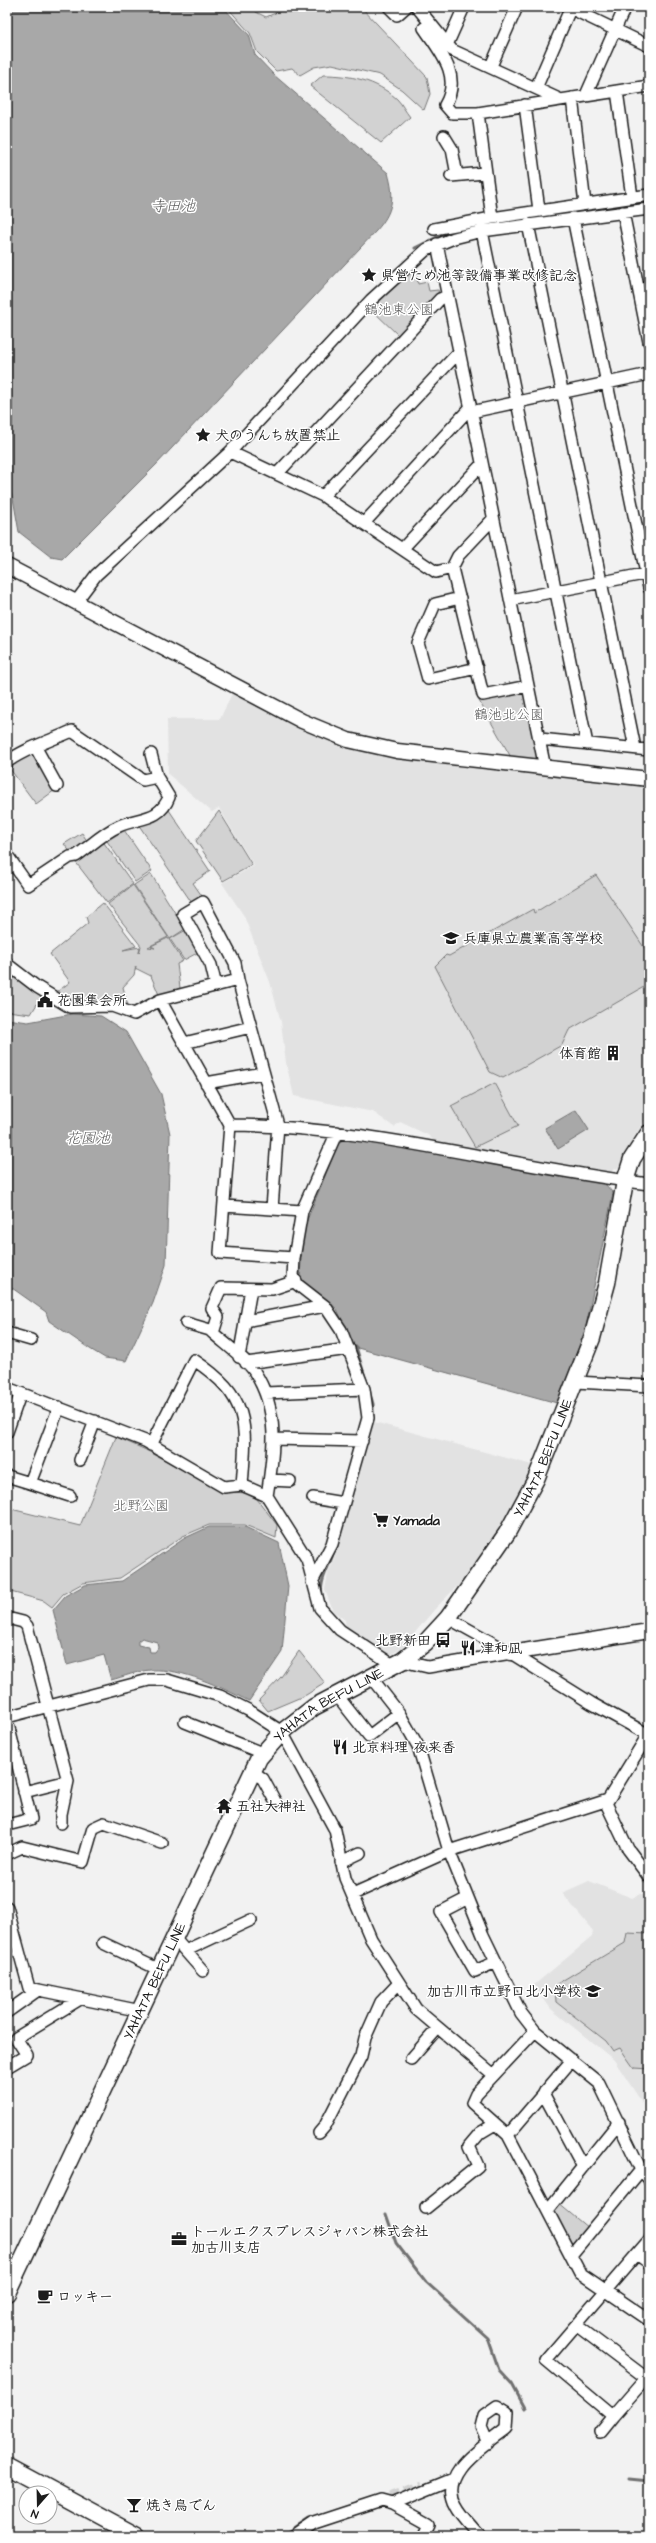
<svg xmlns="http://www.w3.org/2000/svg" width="656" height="2543" font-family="'Architects Daughter','Klee One',sans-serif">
<rect width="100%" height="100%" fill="#f2f2f2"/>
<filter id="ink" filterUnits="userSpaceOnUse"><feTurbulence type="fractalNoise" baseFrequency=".025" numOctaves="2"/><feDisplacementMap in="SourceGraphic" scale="8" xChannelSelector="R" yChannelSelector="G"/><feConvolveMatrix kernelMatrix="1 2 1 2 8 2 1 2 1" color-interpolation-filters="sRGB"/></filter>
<g filter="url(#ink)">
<path fill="#e2e2e2" d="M233,691L337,741L649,785V1114L634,1137L619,1167L610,1172L436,1143L428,1135L400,1122L394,1127L373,1112L294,1096L286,1063L281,1022L270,982L244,916L222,883L254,866L219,808L212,812L168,774L167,719H220Z
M374,1422L532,1465L505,1520L468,1575L434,1610L402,1648L388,1656L346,1629L345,1620L333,1611L325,1590L328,1573L333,1562Z
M589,1881L632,1898L640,1894L649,1895V2104L645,2107L614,2060L551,2009L534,1985L592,1937L593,1931L562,1893Z"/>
<path fill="#d2d2d2" stroke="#777" d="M227,7H253L256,12L266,17L280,11L282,7H361L427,77L430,94L424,110L402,90L380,75L332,64L314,67L300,75L292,68L276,71L257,52L250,33Z
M323,75C350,75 376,80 397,99C402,104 405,111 410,117L381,143L310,86Z
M415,267L418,284L427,282L429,291L438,290L439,294L399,336L371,309Z
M520,691L524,693L537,756L535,761L512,759L478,699Z
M33,750L55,790L36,804L7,765Z
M167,807L210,871L193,883L202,896L192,903L138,824Z
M219,811L252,865L223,881L196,841Z
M122,827L152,871L135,882L107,841V837Z
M82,833L89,844L72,854L64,844Z
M102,840L133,884L107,903L74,860Z
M151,874L185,929L170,939L134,885Z
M596,875L649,955V984L569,1030L562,1045L503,1078L490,1072L435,966L446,955L449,956L533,909L534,913Z
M133,885L168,937L148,947L155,948L151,946L168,938L183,961L177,964L180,988L160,997L151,976L135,968L136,966L134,975L123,987L129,1010L74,1004L53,995L70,982L50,954L88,923L86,917L103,903L136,946L123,950L140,947L139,953L141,946L108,904Z
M186,930L199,952L184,960L170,939Z
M7,967L43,994L31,1014L7,1011Z
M495,1083L518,1126L475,1147L451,1106Z
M116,1437L146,1450L222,1491L246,1493L257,1499L277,1525L276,1538L245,1525H209L183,1536L120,1578L83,1583L63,1594L52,1607L44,1601L7,1591V1508L80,1526Z
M299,1651L325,1683L306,1695L268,1711L259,1700L281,1677Z
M627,1933L649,1934V2069L634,2068L620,2048L613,2051L606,2041L556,2002L555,1985L625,1943Z
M558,2203L588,2228L572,2247L553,2210Z"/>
<path fill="#a8a8a8" stroke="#707070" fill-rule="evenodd" d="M7,7H223L249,35L255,55L274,75L388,173C395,198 393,212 376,231L156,465L62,559L51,557L19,532L13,498L7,485Z
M72,1014L101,1016L126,1032L161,1094L170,1134L166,1265L153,1303L126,1361L105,1358L90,1349L49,1321L46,1312L12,1288L7,1289V1019L28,1022Z
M576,1110L589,1130L558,1149L545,1128Z
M345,1138L605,1184L613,1193L585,1331L557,1403L354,1347L337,1309L300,1278L303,1230L338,1144Z
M209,1527H245L279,1543L288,1586L282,1652L249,1701C220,1687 183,1668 150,1670C137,1671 123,1677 111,1680L104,1655L67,1665L53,1610L65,1596L85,1585L122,1581L185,1538ZM142,1638L157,1642L158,1648L155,1652H150L149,1647L138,1645V1641Z"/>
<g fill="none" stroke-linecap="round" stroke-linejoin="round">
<path stroke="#707070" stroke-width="3" d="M415,248L449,231
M356,1347L373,1404V1419
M324,1602C316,1583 329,1569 334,1551
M386,2214L396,2243L426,2282L488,2338L499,2370L512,2384L525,2408
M629,2479L649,2481
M390,2498L398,2497
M284,2536L309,2519"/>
<path stroke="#d2d2d2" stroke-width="11" stroke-dasharray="11 5.5" stroke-linecap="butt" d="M390,2498L423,2486"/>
<defs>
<path id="minor" d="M389,7L397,15L406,7
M417,7L452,50L559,99
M568,7L649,46
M424,28C441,53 462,76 445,105L452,113H478L649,86
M447,45L464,7
M491,66L517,7
M536,88L571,7
M617,91L632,197
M586,95L625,7
M572,98L585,204
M525,105L539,210
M478,113L492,218L649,195
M444,136L452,149L457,175
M451,176L484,173
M623,212L649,342
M573,218L649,588
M528,224L635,748
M434,229L492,218
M482,231L587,744
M437,244L545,768
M471,412L649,374
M230,452L323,496L436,572L452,568
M277,474L440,299L447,296
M323,496L459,352
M493,519L458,556L452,568L483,695L528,686
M364,523L470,408
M403,548L482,464
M460,598L435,604L418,643L428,679L477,668
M510,600L649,573
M75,603L96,575L230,452L371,300L427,249L454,238L482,231L649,209
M540,739L649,750
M36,748L57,786
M7,762C26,748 50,741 72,731L143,780L157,777
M7,855L28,885L70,857L76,856C89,847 103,833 119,826C139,817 160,821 169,797L157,777L151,754
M7,964L37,987L70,1007L112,1006L134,1014L160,1000L238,980L278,1125L272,1209
M216,986L211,965L183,914L203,902L235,963L238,980
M160,1000L230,1125L220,1253L294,1258
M184,1043L251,1027
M206,1083L263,1073
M230,1125C371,1126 509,1167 649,1184
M224,1206L302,1211
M245,1321L325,1306
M186,1323L210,1330L213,1333
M7,1333L31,1340
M239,1357L251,1289
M246,1363L349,1349
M576,1382L649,1386
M7,1388L145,1441L224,1487L242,1485L267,1496L307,1559L320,1608L340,1630L393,1665
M265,1393L364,1389
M7,1432L20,1395
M274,1439L362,1441
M151,1445L194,1360C250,1397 247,1424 242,1485
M80,1460L95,1421
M7,1476L30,1483L59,1407
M270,1480L290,1481
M30,1483L70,1496
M267,1496C274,1451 280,1411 254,1371C246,1359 224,1343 213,1333L218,1317L212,1308L221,1288L272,1289L296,1281
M313,1498L343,1503
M312,1582L332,1544L368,1418L364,1389L341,1330L325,1306L298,1285L293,1277L294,1258L302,1211L337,1132
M7,1618L23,1622L27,1626L68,1781L61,1814V1823
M448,1618L511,1653L591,1703L649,1735
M402,1661L428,1667L511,1653
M370,1676L399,1713L418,1746L449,1851L483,1935L521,2013L535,2031L599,2083L641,2170L649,2179
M336,1694L369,1736L399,1713
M7,1717L149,1680H167L220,1696L248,1710L282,1732L335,1830L345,1878L371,1939L416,2009L494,2075
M7,1720L31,1819L7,1825
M185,1722L262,1753
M252,1771L263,1779L275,1801
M24,1792L68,1781
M605,1801L628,1849L649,1877
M7,1854L22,1847L83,1862L93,1828L104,1823L162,1843
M341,1862L360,1853
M353,1894L449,1851L608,1800L648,1735
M468,1898L441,1912L475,1971L496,1962
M7,1907L29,1988L141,2011
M174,1938L203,1971
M103,1943L160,1970
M188,1953L191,1948L251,1920
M7,2012L38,1990
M411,2059L438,2028
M572,2060L508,2135L580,2273L649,2320
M7,2067L27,2055L16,2038L80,1999
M543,2093L583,2167
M319,2133L325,2126L361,2056L365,2038L381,2002L399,1983
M508,2135L472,2103L476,2094L535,2031
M426,2208L478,2166L469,2146L480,2133L495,2124
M548,2210L619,2122
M649,2240L546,2360L613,2416L649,2375
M637,2254L649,2263
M571,2255L641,2170
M576,2325L645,2377
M600,2432L613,2416
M392,2504L453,2479
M295,2536L314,2523L381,2501L392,2504L428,2524L422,2536
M479,2536C471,2527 461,2517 456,2507C437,2472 484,2446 506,2428L507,2412L497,2406L484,2415L481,2427L488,2443"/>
<path id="tertiary" d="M7,566L302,721L348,740L397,751L649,779
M511,1653L649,1631"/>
<g id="secondary">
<path id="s1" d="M7,2293L259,1758L282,1732L314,1707L402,1661L425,1643L448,1618L507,1533L536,1479L592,1338L607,1283L625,1181L632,1159L649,1133"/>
<path d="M7,2466L137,2536"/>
</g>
</defs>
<use href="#minor" stroke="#1c1c1c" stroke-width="14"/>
<use href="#tertiary" stroke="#1c1c1c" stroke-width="17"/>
<use href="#secondary" stroke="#1c1c1c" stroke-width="19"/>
<use href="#minor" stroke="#fff" stroke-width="11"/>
<use href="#tertiary" stroke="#fff" stroke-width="14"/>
<use href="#secondary" stroke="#fff" stroke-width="16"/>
</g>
</g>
<defs>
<symbol id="sight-bare" viewBox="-9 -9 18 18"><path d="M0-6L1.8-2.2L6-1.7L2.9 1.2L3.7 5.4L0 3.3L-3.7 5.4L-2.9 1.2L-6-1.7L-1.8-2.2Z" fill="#1c1c1c" stroke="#fff" stroke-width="2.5" paint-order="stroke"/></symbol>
<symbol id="school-bare" viewBox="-9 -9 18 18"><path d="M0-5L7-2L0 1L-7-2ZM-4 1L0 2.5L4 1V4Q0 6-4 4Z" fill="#1c1c1c" stroke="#fff" stroke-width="2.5" paint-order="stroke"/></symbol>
<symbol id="civic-bare" viewBox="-9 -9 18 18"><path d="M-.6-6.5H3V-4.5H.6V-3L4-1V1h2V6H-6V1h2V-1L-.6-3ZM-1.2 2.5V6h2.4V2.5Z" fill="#1c1c1c" stroke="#fff" stroke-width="2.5" paint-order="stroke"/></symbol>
<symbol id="building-bare" viewBox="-9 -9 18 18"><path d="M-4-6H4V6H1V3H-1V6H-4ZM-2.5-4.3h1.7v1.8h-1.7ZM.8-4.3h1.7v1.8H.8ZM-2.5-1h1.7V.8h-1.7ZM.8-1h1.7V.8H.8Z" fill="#1c1c1c" stroke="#fff" stroke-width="2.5" paint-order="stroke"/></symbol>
<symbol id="supermarket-bare" viewBox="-9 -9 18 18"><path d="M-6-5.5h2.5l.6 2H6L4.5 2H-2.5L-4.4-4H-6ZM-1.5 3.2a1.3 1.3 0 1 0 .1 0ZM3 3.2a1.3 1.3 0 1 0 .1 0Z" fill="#1c1c1c" stroke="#fff" stroke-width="2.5" paint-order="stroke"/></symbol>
<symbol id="bus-bare" viewBox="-9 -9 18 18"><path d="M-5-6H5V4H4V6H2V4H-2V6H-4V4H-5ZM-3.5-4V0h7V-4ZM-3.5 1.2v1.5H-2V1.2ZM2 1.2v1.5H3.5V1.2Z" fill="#1c1c1c" stroke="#fff" stroke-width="2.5" paint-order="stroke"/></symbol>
<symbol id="restaurant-bare" viewBox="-9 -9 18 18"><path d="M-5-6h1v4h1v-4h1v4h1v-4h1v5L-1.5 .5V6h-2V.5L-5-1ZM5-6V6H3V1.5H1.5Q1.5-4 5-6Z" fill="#1c1c1c" stroke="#fff" stroke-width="2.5" paint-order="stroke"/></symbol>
<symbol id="temple-bare" viewBox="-9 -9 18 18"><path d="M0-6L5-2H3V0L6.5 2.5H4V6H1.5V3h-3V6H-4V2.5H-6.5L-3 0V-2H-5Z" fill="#1c1c1c" stroke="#fff" stroke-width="2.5" paint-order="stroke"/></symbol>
<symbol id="office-bare" viewBox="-9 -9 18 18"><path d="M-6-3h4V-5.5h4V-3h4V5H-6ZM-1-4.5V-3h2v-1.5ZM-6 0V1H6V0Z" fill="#1c1c1c" stroke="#fff" stroke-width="2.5" paint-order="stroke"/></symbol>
<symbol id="cafe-bare" viewBox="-9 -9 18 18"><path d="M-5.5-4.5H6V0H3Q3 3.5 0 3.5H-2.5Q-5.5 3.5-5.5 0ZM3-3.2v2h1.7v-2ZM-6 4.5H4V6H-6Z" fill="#1c1c1c" stroke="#fff" stroke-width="2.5" paint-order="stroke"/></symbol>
<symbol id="bar-bare" viewBox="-9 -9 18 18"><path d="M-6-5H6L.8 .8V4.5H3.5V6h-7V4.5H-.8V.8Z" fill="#1c1c1c" stroke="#fff" stroke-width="2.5" paint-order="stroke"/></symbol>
</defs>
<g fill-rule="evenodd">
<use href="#sight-bare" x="358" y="264" width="22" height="22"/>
<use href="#sight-bare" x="192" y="424" width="22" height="22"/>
<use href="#school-bare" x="440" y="927" width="22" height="22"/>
<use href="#civic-bare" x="34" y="989" width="22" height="22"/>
<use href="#building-bare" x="602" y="1042" width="22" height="22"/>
<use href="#supermarket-bare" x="370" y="1509" width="22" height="22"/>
<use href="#bus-bare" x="432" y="1629" width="22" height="22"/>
<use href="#restaurant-bare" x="457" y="1637" width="22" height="22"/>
<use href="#restaurant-bare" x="329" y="1736" width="22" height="22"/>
<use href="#temple-bare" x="213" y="1795" width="22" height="22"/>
<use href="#school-bare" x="582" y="1980" width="22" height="22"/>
<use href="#office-bare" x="168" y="2228" width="22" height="22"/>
<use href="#cafe-bare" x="34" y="2285" width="22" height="22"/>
<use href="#bar-bare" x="123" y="2494" width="22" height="22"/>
</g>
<g text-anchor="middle" stroke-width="3" stroke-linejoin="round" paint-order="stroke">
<g font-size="14" font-weight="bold" fill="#1c1c1c" stroke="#fff" text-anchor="start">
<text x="381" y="280">県営ため池等設備事業改修記念</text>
<text x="215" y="440">犬のうんち放置禁止</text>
<text x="463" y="943">兵庫県立農業高等学校</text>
<text x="57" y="1005">花園集会所</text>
<text x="601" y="1058" text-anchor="end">体育館</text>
<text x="393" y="1525">Yamada</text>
<text x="431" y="1645" text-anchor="end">北野新田</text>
<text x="480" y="1653">津和凪</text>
<text x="352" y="1752">北京料理 夜来香</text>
<text x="236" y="1811">五社大神社</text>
<text x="581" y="1996" text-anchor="end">加古川市立野口北小学校</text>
<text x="191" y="2236">トールエクスプレスジャパン株式会社<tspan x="191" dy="16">加古川支店</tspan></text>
<text x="57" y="2301">ロッキー</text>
<text x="146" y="2510">焼き鳥でん</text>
</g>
<g font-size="14" fill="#5c5c5c" stroke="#fff">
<text x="399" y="314">鶴池東公園</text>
<text x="509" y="719">鶴池北公園</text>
<text x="141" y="1510">北野公園</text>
</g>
<g font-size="14" fill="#1c1c1c" stroke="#fff">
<text dy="5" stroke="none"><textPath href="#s1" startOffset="1016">YAHATA BEFU LINE</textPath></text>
<text dy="5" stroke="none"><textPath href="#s1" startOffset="680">YAHATA BEFU LINE</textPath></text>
<text dy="5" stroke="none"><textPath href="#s1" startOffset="345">YAHATA BEFU LINE</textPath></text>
</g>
<g font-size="15" font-style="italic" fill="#5b5b5b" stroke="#fff">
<text x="173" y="211">寺田池</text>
<text x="88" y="1143">花園池</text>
</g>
</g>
<rect width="656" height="2543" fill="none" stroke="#fff" stroke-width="24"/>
<rect x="12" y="12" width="632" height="2519" fill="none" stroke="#1c1c1c" stroke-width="1.5" filter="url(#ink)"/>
<g transform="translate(38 2505) rotate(200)"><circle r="19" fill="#ffffff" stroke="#a4a4a4"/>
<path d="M0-3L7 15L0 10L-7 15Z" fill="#1c1c1c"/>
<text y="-6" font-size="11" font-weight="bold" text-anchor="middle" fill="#1c1c1c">N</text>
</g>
</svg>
